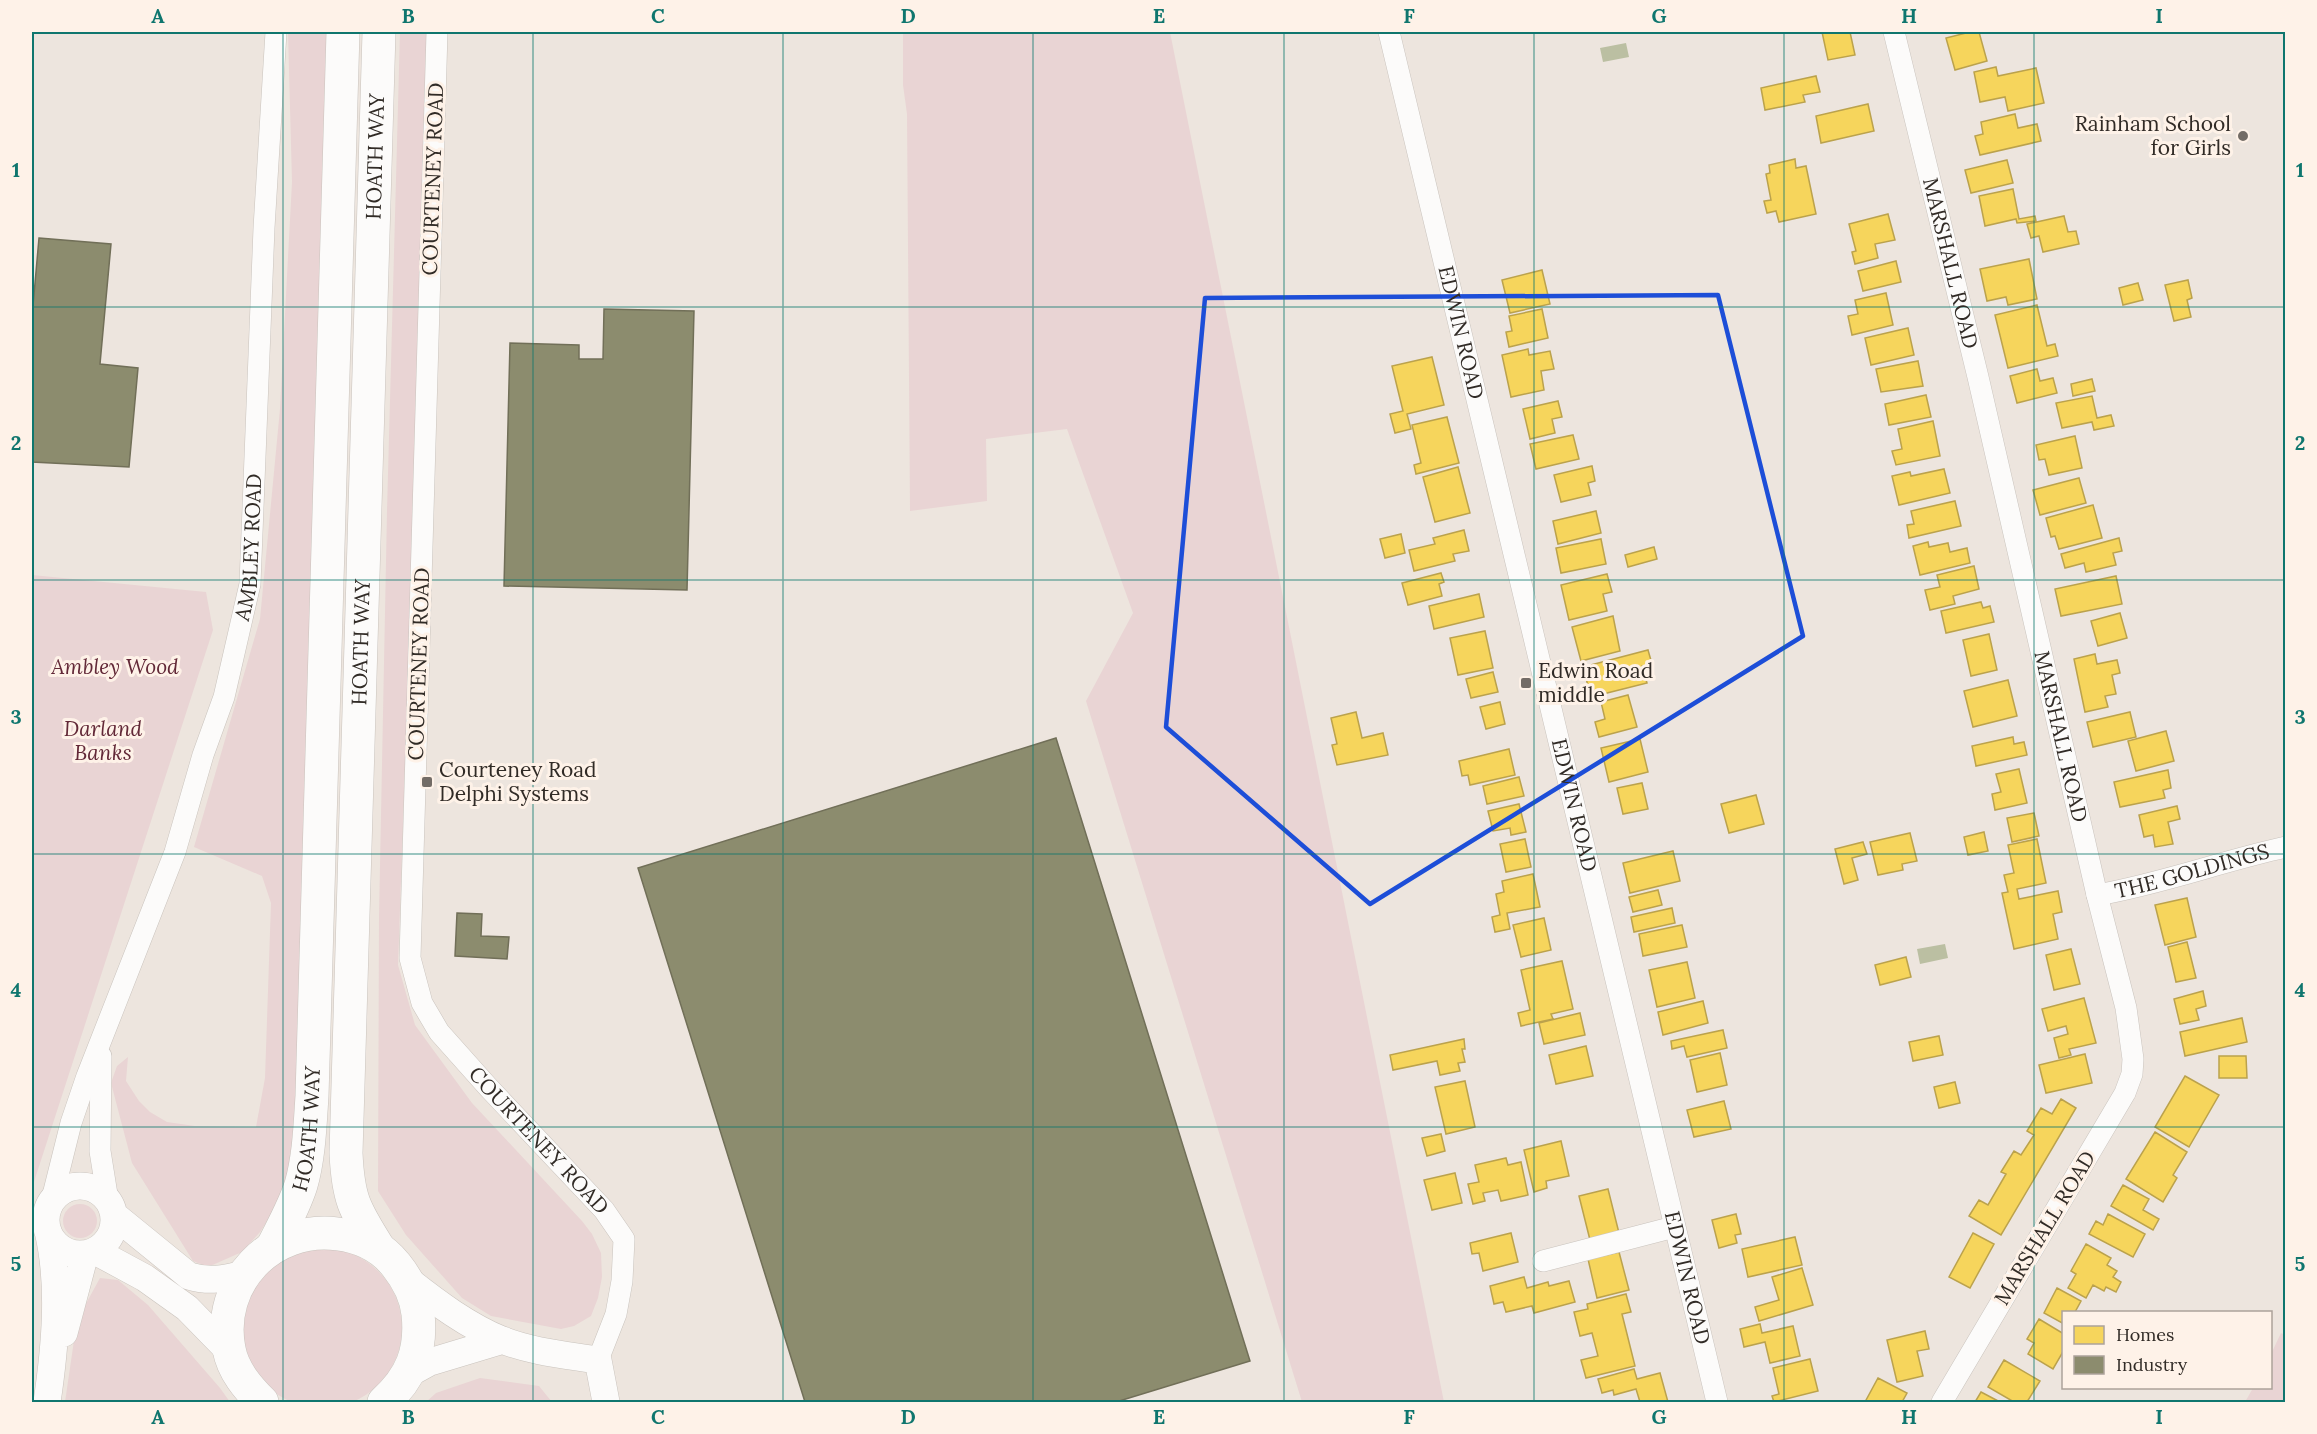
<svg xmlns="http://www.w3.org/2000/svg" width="2317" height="1434" font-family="Lora,serif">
<rect width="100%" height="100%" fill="#ede5de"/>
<path fill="#e9d4d4" d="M288,32H331L299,1125L283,1197L260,1232L242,1252L208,1267L193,1261L132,1163L111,1083L117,1066L128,1057L126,1081L139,1101L150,1112L167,1122L195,1126L256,1127L265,1078L271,903L262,876L194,847L260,619L280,409L292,182Z
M400,32H427L415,485L398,965L415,1025L472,1103L582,1221L592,1234L601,1253L602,1277L598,1298L591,1316L574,1326L561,1329L491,1316L462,1298L406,1235L378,1191L379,917L387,511Z
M903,32H1170L1444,1402H1302L1086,701L1133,613L1067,429L986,439L987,501L910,511L907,114L903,85Z
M32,575L206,592L213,630L32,1188Z
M63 1221a17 17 0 1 1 34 0a17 17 0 1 1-34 0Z
M242 1328a80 80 0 1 1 160 0a80 80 0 1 1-160 0Z
M100,1278L118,1280L148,1305L220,1388L230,1402H65L77,1320Z
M2281,1333L2285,1335V1402H2245L2253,1388H2270L2271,1354Z
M480,1378L539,1386L552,1402H426L436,1393Z"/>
<path fill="#bbbfa2" d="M1626,43L1629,57L1603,62L1600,48Z
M1945,944L1948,958L1920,964L1917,949Z"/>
<path fill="#f6d55c" stroke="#bba24c" stroke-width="1.5" d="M1822,32H1850L1855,55L1828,60Z
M1970,32H1979L1987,61L1955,70L1946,38Z
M1996,67L1998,76L2036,68L2044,103L2008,111L2005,97L1980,102L1974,72Z
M1816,76L1820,92L1803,95L1805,102L1765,110L1761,88Z
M1868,104L1874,131L1821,143L1816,116Z
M2015,114L2018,128L2037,124L2041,141L1980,155L1975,136L1983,134L1981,122Z
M1795,159L1796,168L1806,166L1816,214L1779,222L1776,211L1767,213L1764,201L1771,200L1766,174L1770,173L1769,165Z
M2007,160L2013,183L1971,193L1965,170Z
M2013,189L2019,219L2035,216L2036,221L2017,223L2016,219L1985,226L1979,196Z
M1888,214L1895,240L1875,244L1878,258L1855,264L1852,252L1856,251L1849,224Z
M2064,216L2068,232L2076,231L2079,244L2043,252L2039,236L2031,238L2027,224Z
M2029,259L2037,299L2008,305L2006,297L1987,301L1980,269Z
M1896,261L1901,282L1863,291L1858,271Z
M1542,270L1550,304L1510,313L1502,280Z
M2188,280L2192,298L2187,300L2191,317L2174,321L2165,285Z
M2138,283L2143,300L2123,305L2119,288Z
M1886,293L1893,325L1852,335L1848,316L1858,314L1855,300Z
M2037,305L2047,346L2055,344L2058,356L2008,368L1995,315Z
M1542,309L1548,338L1509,347L1506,332L1512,331L1509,316Z
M1908,328L1914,355L1871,365L1865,338Z
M1528,349L1529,355L1550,351L1554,369L1541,371L1544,390L1511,397L1502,355Z
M1432,357L1444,405L1407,414L1411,429L1395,433L1390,414L1403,411L1392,366Z
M1918,361L1923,386L1881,392L1876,369Z
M2037,369L2040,381L2053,378L2057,393L2017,403L2010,376Z
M2092,379L2095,391L2073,396L2071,384Z
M1926,395L1931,417L1889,425L1885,404Z
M2092,396L2097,418L2111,415L2114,426L2094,430L2092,422L2062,428L2056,403Z
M1558,401L1562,417L1552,419L1555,433L1530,439L1523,409Z
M1447,417L1459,463L1416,474L1414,465L1421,463L1412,425Z
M1933,421L1940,456L1896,465L1892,451L1902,449L1898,429Z
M1573,435L1579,459L1536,469L1530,444Z
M2075,436L2082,468L2049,475L2045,459L2039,460L2036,445Z
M1592,466L1595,481L1588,483L1591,495L1561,502L1554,475Z
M1458,467L1470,513L1435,522L1423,477Z
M1944,469L1950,493L1899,505L1892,476L1910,472L1911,476Z
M2079,478L2086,503L2040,515L2033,490Z
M1955,501L1961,526L1909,538L1907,525L1914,524L1911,511Z
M2093,505L2102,538L2059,549L2055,536L2051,537L2046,518Z
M1596,511L1601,533L1558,544L1553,521Z
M1464,530L1469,551L1453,554L1455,561L1414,571L1409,550L1435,544L1433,538Z
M1401,534L1405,553L1385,558L1380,539Z
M2119,538L2122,551L2113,553L2116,565L2086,572L2084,563L2065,568L2061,554Z
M1601,539L1606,564L1561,573L1556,548Z
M1928,542L1929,547L1948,543L1950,552L1967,548L1970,563L1920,575L1913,546Z
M1654,547L1657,559L1628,567L1625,555Z
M1974,566L1979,589L1953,596L1955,604L1930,610L1925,590L1940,587L1937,575Z
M1441,573L1444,582L1439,584L1442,596L1408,605L1402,583Z
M1607,574L1612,592L1603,594L1607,611L1569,620L1561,585Z
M2116,576L2122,604L2061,616L2055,589Z
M1479,594L1484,617L1434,629L1429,606Z
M1981,602L1983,608L1990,606L1994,622L1946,633L1941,611Z
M2120,613L2127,638L2098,646L2091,621Z
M1613,616L1620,651L1581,661L1572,627Z
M1485,631L1493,668L1458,675L1450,638Z
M1989,634L1997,670L1971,676L1963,640Z
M1648,650L1652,664L1642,666L1647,683L1591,697L1583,667Z
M2095,654L2097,664L2117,660L2120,673L2112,675L2116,694L2105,696L2108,707L2085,712L2074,659Z
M1493,672L1498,692L1471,698L1466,679Z
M2008,680L2017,716L1973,727L1964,691Z
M1628,695L1637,727L1599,737L1595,722L1605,719L1601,702Z
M1500,702L1505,724L1486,729L1480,707Z
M1356,712L1362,738L1383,733L1388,755L1337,765L1332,745L1337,744L1331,718Z
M2130,712L2136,737L2093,747L2087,722Z
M2166,731L2174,761L2136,771L2128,741Z
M2013,737L2014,744L2024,742L2027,755L1976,766L1972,746Z
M1640,739L1648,772L1609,782L1601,748Z
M1509,749L1515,775L1470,785L1468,775L1462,776L1459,761Z
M2019,769L2027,803L1995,810L1992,794L2001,792L1996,774Z
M2168,770L2171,788L2163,790L2165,798L2120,807L2114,782Z
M1519,777L1524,796L1487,804L1483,786Z
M1642,783L1648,809L1623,814L1617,788Z
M1756,795L1764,824L1729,833L1721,804Z
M1519,804L1526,832L1511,835L1510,828L1493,831L1488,811Z
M2177,806L2180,819L2168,822L2173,844L2155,847L2153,835L2144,837L2139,815Z
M2034,813L2039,836L2012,842L2007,818Z
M1984,832L1988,851L1968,855L1964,837Z
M1910,833L1917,861L1902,864L1903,870L1878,875L1870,842Z
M1525,839L1531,867L1506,872L1500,844Z
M2037,839L2046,883L2017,889L2019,899L2058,891L2062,912L2053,914L2058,939L2014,949L2002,893L2008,892L2004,875L2014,873L2008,845Z
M1863,842L1867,854L1852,858L1858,880L1844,884L1835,849Z
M1673,851L1680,881L1630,893L1623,863Z
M1533,874L1540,907L1507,913L1510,929L1495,932L1492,917L1500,915L1496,894L1504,892L1502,881Z
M1658,890L1662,905L1633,912L1629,897Z
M2187,898L2196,937L2165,945L2155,905Z
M1672,908L1675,923L1634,932L1631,917Z
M1544,918L1551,950L1521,957L1513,925Z
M1682,925L1687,947L1643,956L1639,934Z
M2187,942L2196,978L2176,982L2168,947Z
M2071,949L2080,984L2054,990L2046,955Z
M1906,957L1911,977L1880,985L1875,965Z
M1562,961L1573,1009L1551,1014L1553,1019L1521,1026L1518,1013L1530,1010L1521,970Z
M1687,962L1695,998L1657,1007L1649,970Z
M2203,991L2206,1006L2196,1009L2199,1020L2180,1024L2174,999Z
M2084,998L2096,1043L2069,1049L2071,1055L2059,1058L2054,1038L2068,1034L2066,1026L2048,1031L2042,1009Z
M1703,1001L1708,1023L1663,1035L1658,1012Z
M1580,1013L1585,1035L1544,1044L1539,1023Z
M2242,1018L2247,1042L2185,1056L2180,1032Z
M1723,1030L1727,1048L1687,1057L1684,1046L1672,1049L1671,1041Z
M1939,1036L1943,1055L1913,1061L1909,1042Z
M1464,1039L1465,1049H1462L1465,1062L1458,1063L1460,1071L1440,1075L1437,1061L1393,1070L1390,1055Z
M1586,1046L1593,1076L1556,1084L1549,1055Z
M1720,1053L1727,1085L1697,1092L1690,1060Z
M2085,1054L2092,1083L2046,1093L2039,1065Z
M2219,1056H2246L2247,1078H2219Z
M2185,1076L2219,1095L2189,1147L2155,1127Z
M1465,1081L1475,1127L1446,1134L1435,1087Z
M1955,1082L1960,1103L1939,1108L1934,1087Z
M2061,1099L2076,1108L2001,1235L1969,1216L1979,1200L1988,1205L2006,1174L2001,1172L2014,1151L2021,1155L2034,1135L2027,1131L2041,1108L2052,1114Z
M1724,1101L1731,1129L1694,1137L1687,1110Z
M2155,1132L2187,1152L2173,1175L2177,1178L2163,1202L2126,1179Z
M1441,1134L1445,1151L1427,1156L1422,1138Z
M1561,1141L1569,1176L1546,1181L1547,1188L1534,1192L1524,1150Z
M1506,1158L1508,1165L1521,1162L1528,1195L1501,1201L1498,1190L1483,1193L1485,1201L1473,1204L1468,1184L1479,1182L1475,1165Z
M1455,1173L1462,1203L1432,1210L1424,1180Z
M2123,1185L2149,1199L2143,1210L2159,1219L2153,1230L2111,1206Z
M1608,1189L1619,1233L1590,1240L1579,1196Z
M1736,1214L1741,1234L1735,1235L1737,1243L1719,1248L1712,1220Z
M2108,1214L2145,1234L2133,1257L2089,1234L2096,1221L2103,1225Z
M1511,1233L1518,1262L1483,1271L1479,1253L1472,1254L1470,1243Z
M1973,1233L1994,1244L1970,1288L1949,1277Z
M1795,1237L1802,1265L1748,1277L1742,1249Z
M2086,1244L2111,1258L2107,1265L2117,1271L2113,1277L2121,1282L2116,1292L2106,1287L2104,1291L2093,1285L2086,1298L2068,1288L2076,1274L2071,1271Z
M1619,1252L1629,1290L1597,1298L1588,1259Z
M1802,1268L1813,1305L1759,1321L1755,1307L1779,1300L1772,1277Z
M1524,1277L1527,1288L1548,1282L1549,1286L1569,1281L1575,1302L1534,1313L1532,1306L1506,1312L1503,1302L1494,1304L1490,1286Z
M2057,1288L2081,1301L2075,1312H2064V1324L2044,1313Z
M1626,1294L1631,1312L1622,1314L1635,1366L1586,1378L1581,1360L1598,1356L1592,1333L1580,1336L1574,1312L1588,1309L1587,1304Z
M2039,1319L2064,1334V1350L2053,1369L2028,1354L2034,1343L2027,1339Z
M1760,1324L1762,1333L1793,1326L1800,1356L1770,1363L1765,1342L1744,1347L1740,1329Z
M1925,1331L1929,1349L1917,1351L1923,1376L1897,1382L1887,1340Z
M1810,1359L1818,1391L1774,1402L1772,1396L1779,1394L1773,1368Z
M2004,1360L2040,1381L2027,1402H2014L1988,1387Z
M1634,1369L1637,1379L1660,1373L1668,1402H1640L1636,1389L1614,1395L1613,1390L1602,1393L1598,1379Z
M1878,1378L1907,1393L1902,1402H1865Z
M1981,1392L2000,1402H1975Z"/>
<path fill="#8c8c6e" stroke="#716f58" stroke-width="1.5" d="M39,238L111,244L100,364L138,368L129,467L32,462V317Z
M604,309L694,311L687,590L504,586L510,343L579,345V359H603Z
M1056,738L1250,1361L1116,1402H805L638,868Z
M457,913L482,914L481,936L509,937L507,959L455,956Z"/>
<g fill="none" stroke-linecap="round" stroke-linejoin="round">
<defs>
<g id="minor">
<path id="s1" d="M437,32L410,958L422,1003L439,1032L488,1087L604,1210L624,1239L622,1281L616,1314L598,1360"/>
<path id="s2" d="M1389,32L1717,1402"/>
<path id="s3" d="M1894,32L1978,377L2097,895L2126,1008L2133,1059L2132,1074L2125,1093L1942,1402"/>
<path id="s4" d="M2097,895C2161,884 2222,861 2286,847"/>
<path d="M101,1056L100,1151L108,1201"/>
<path id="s5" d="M51,1203L71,1123L87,1076L175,852L203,755L224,697L250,584L264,228L276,32"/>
<path d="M1543,1261L1674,1227"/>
</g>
<path id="tertiary" d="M46 1220a34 34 0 1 1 68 0a34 34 0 1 1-68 0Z
M114,1215L189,1276C209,1282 224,1279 244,1274
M95,1251L145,1278L187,1308L229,1351
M408,1280C437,1303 468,1326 502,1340C532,1352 567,1355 598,1360L606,1402
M64,1333L85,1254
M410,1373L430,1362L503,1340
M47,1402C55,1348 61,1285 48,1231"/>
<g id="primary">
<path id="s6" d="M273,1246C283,1226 294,1207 301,1185C309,1157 310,1126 312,1096L343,32"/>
<path id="s7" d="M378,1247C354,1209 348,1198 346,1153L379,32"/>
<path d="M262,1402C248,1388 233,1371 229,1349C216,1283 271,1225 338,1234C362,1237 381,1246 396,1265C408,1280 416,1295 418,1314C422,1351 411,1378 384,1402"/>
</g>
</defs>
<use href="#minor" stroke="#c9c3bd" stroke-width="22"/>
<use href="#tertiary" stroke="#c9c3bd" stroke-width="28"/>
<use href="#primary" stroke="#c9c3bd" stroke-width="34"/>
<use href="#minor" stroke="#fcfbfa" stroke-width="21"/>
<use href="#tertiary" stroke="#fcfbfa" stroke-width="27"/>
<use href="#primary" stroke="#fcfbfa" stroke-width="33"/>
</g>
<path fill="none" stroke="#1d4ed8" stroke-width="4.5" stroke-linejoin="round" d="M1718,295L1803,636L1370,904L1166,727L1205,298Z"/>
<path fill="none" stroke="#0f766e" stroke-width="1.5" stroke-opacity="0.55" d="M283,32V1402M533,32V1402M783,32V1402M1033,32V1402M1284,32V1402M1534,32V1402M1784,32V1402M2034,32V1402M32,307H2286M32,580H2286M32,854H2286M32,1127H2286"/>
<g fill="#736c66" stroke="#fef2e8" stroke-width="2">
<circle cx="2243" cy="136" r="6"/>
<rect x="1520" y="677" width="12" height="12" rx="3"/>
<rect x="421" y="776" width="12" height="12" rx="3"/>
</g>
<g text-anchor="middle" stroke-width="6" stroke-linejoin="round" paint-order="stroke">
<g font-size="21" fill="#312b26" stroke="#fef2e8" text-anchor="start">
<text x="2231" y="131" text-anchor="end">Rainham School<tspan x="2231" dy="24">for Girls</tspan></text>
<text x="1538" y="678">Edwin Road<tspan x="1538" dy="24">middle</tspan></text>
<text x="439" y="777">Courteney Road<tspan x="439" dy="24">Delphi Systems</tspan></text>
</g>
<g font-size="21" fill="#312b26" stroke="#fef2e8">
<text dy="7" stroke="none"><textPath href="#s7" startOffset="1098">HOATH WAY</textPath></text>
<text transform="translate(433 179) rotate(-88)" y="7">COURTENEY ROAD</text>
<text dy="7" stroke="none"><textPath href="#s3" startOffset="238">MARSHALL ROAD</textPath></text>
<text dy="7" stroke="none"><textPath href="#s2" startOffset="309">EDWIN ROAD</textPath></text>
<text dy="7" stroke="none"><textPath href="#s5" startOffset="688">AMBLEY ROAD</textPath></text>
<text dy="7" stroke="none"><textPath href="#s7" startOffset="612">HOATH WAY</textPath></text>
<text transform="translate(419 664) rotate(-88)" y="7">COURTENEY ROAD</text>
<text dy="7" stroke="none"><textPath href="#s3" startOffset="724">MARSHALL ROAD</textPath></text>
<text dy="7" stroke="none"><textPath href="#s2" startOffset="795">EDWIN ROAD</textPath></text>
<text dy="7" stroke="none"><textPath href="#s4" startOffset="98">THE GOLDINGS</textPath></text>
<text dy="7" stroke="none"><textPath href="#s6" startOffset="124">HOATH WAY</textPath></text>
<text dy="7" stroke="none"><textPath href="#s1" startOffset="1154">COURTENEY ROAD</textPath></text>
<text transform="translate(2045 1228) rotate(-59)" y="7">MARSHALL ROAD</text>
<text dy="7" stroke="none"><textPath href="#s2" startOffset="1281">EDWIN ROAD</textPath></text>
</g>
<g font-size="21" font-style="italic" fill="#622837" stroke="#fef2e8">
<text x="115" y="674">Ambley Wood</text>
<text x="103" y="736">Darland<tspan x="103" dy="24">Banks</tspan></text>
</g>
</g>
<rect width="2317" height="1434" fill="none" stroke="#fef2e8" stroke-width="66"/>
<rect x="2062" y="1311" width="210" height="78" fill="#fef2e8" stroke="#aca29a" stroke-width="1.5"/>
<rect x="2074" y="1326" width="30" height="18" fill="#f6d55c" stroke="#aca29a" stroke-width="1.5"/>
<text x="2116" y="1341" font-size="18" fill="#312b26">Homes</text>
<rect x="2074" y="1356" width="30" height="18" fill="#8c8c6e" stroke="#aca29a" stroke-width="1.5"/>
<text x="2116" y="1371" font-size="18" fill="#312b26">Industry</text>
<rect x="33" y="33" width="2251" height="1368" fill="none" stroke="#0f766e" stroke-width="2"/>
<g font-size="20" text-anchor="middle" font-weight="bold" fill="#0f766e">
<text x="158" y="23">A</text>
<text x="408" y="23">B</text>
<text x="658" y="23">C</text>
<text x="908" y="23">D</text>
<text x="1159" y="23">E</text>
<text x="1409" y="23">F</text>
<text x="1659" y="23">G</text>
<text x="1909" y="23">H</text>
<text x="2159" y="23">I</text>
<text x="16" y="177">1</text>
<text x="2300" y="177">1</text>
<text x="16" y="450">2</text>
<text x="2300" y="450">2</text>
<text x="16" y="724">3</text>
<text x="2300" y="724">3</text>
<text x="16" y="997">4</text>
<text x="2300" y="997">4</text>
<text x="16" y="1271">5</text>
<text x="2300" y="1271">5</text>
<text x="158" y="1424">A</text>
<text x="408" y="1424">B</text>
<text x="658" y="1424">C</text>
<text x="908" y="1424">D</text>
<text x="1159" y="1424">E</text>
<text x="1409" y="1424">F</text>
<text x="1659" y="1424">G</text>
<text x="1909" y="1424">H</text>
<text x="2159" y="1424">I</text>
</g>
</svg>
